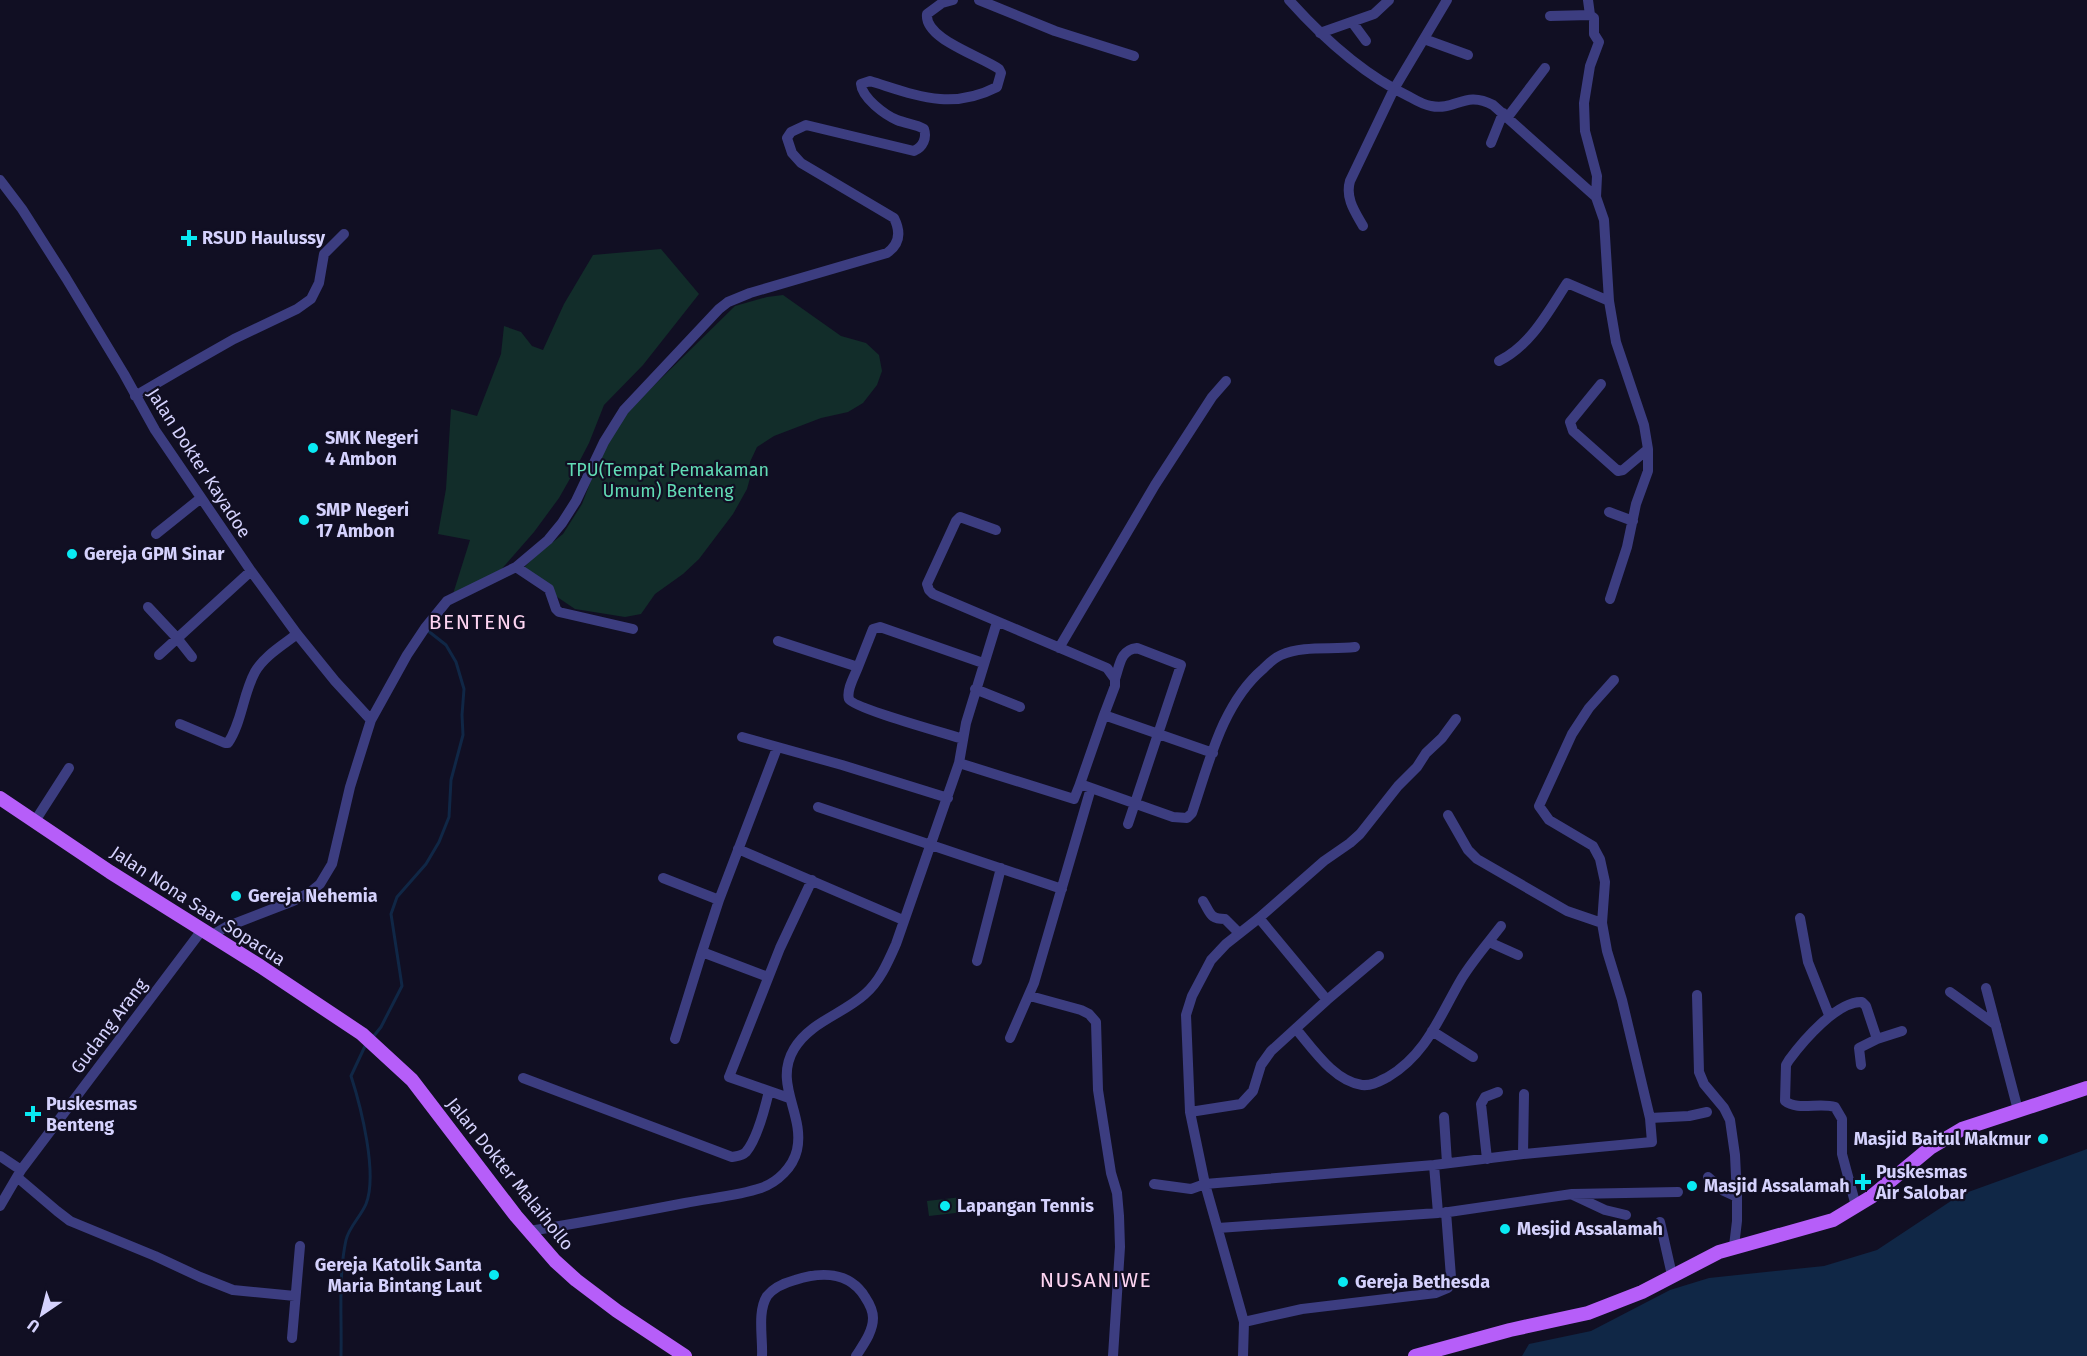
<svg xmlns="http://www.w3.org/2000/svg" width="2087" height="1356" font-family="'Fira Sans',sans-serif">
<rect width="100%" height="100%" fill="#110f23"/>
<path fill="#122d2a" d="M661,249L699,294L643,365L604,405L589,443L576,468L559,498L534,532L499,572L453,594L470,540L438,534L446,489L451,409L477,416L501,354L504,326L521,332L532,346L543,350L564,304L593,255Z
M783,295L841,336L866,343L879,355L882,371L877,385L863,403L848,412L821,418L774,436L757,447L750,462V478L747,489L733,514L699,559L683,574L655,594L641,614L625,617L575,609L520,572L534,557L563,534L582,504L604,447L629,410L735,306L767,297Z
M962,1197L964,1212L929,1216L927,1201Z"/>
<path fill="#102746" d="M2087,1149V1356H1522L1529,1344L1591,1331L1670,1290L1709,1278L1824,1266L1877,1250L1960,1195Z"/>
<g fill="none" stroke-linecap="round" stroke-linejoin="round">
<path stroke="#102746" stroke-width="3" d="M373,1037L381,1027L402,986L391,914L397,897L426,864L439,842L449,817L451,780L463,735L462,715L464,689L456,662L446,645L427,630
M341,1356C342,1318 338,1277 346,1240C349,1227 361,1216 366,1204C378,1174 361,1107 351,1076L366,1044"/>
<path stroke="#3c3d80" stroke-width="10" d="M979,0L1055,31L1134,56
M1289,0C1323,38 1364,75 1410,97C1417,101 1424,105 1431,106C1456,111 1465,90 1493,105L1596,197L1604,220L1609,301L1616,342L1644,425L1648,449V471L1636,504L1627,547L1610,599
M1588,0L1590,15
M1550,16L1590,15L1594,18V34L1599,42L1590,66L1584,103L1585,131L1597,176L1596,197
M1352,22L1366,41
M1320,33L1374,14L1389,0
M1424,39L1468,55
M1507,118L1545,68
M1491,143L1503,113
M0,180L22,209L66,278L124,374L155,430L251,571L297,634L335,681L371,720
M1363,226C1355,212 1345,198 1350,181L1394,89L1447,0
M1499,361C1531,345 1548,312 1567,283L1609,301
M1601,384L1570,422L1573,431L1618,471L1623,470L1648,449
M135,396L183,368L234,339L297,309L311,299L319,283L324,254L344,234
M1609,512L1633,521
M996,530L960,517L956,521L927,584L929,590L933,594L1107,668L1115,679V686L1104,715
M156,534L201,498
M516,567L549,589L556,609L559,612L633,629
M148,607L177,638L192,657
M778,641L858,667L873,629L880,627L983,663
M1059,648L1155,485L1212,397L1226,381
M159,655L251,571
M858,667C855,675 846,690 849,699C853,708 948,734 963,739
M1115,679C1120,665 1120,650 1137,648L1181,665L1128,824
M975,689L1020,707
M180,724L225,743H228C242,722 243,694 255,672C264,656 283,645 297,634
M742,737L842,765L948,798
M959,763L1074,799L1080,784L1173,817L1187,818L1192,813C1209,763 1222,704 1263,669C1268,664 1274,658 1281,655C1304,645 1331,650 1355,647
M1080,784L1104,715L1213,753
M818,807L1062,889
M1448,815L1468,850L1477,859L1567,911L1602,923L1607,951L1622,1000L1650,1118L1652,1142L1523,1154L1434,1165L1205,1184L1190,1112L1186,1015L1192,996L1211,960L1226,944L1259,918L1324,861L1350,843L1360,834L1398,786L1417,767L1426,753L1442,738L1456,719
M35,821L69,768
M738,849L903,920
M663,878L719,900
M1203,901C1211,914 1210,919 1225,919L1239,933
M1259,918L1327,1000
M1800,918L1808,962L1829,1015
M1602,923L1605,882L1600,859L1593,846L1549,820L1539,806L1572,734L1589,708L1614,680
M212,935L226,927L293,901L309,893L320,884L332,864L350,787L371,720L407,655L425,628L447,601L516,567L548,540L562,523L576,501L604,442L624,410L719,309L728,302L750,293L887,253C900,244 901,232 894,218L801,163L792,153L787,138L791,132L806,125L914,151C923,147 927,138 924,129C916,124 907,124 897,120C885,115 862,98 861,84L870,81C916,95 950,111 997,87L1001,73L999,69C981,56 924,39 927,14L942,3L953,0
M1489,942L1518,955
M977,961L1001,868
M768,977L702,952L719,900L777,748
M1986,988L2018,1110
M1950,992L1996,1025
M1697,995L1699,1072L1704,1084L1724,1108L1730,1120L1735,1155L1737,1197V1221L1734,1246
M1030,996L1081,1010L1089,1014L1096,1022L1098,1090L1111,1173L1117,1193L1119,1216L1120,1247L1113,1356
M1296,1029C1313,1049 1334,1081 1362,1085C1372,1086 1380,1081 1388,1077C1427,1054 1440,1015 1462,978C1473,960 1488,943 1501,926
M1432,1031L1473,1057
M1010,1038L1034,983L1091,788
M675,1039L702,952
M1877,1039L1902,1031
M523,1078L732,1157C737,1156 742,1156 746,1152C757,1139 765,1108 769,1091
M789,1098L729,1077L780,948L812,880
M1190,1112L1241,1104L1253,1091L1261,1065L1271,1051L1327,1000L1379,956
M1444,1117L1447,1163
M1650,1118L1689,1116L1707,1112
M1523,1154L1524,1094
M0,1156L21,1170
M1487,1159L1481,1104L1485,1097L1498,1092
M17,1177L57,1211L70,1221L155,1256L200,1277L233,1290L295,1296
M1708,1177L1724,1191L1737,1197
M1154,1184L1191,1189L1205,1184L1244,1322L1243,1356
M1573,1195L1605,1210L1626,1215
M0,1206L21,1170L202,930
M1856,1206L1842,1154V1119L1835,1107C1820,1102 1797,1111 1785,1101L1786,1065L1789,1060C1803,1041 1837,1001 1862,1002L1866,1006L1877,1039L1859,1048L1861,1065
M1442,1213L1572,1194L1678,1192
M1660,1222L1672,1275
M1218,1228L1438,1213L1434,1165
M529,1231C581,1223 633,1213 685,1203C710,1198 737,1196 761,1188C778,1182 793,1167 797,1150C805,1114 773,1084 794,1049C810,1022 843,1014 865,994C880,981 888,962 896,944L959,763L966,723L997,622
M1244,1322L1302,1309L1436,1293L1448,1288L1451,1277L1446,1212
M292,1338L300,1246
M762,1356C763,1338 757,1312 767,1296C774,1287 784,1283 795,1280C820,1272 849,1271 865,1297C869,1303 873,1311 873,1318C873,1332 863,1345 856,1356"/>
<path stroke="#b65ef9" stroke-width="14" d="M0,798L110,872L260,966L362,1034L412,1080L516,1216L555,1261L576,1280L617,1311L685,1356
M1415,1356L1510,1330L1588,1313L1642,1292L1719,1252L1833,1220L1871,1197L1930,1148L1962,1129L2087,1088"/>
</g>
<g fill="#09eaf3" stroke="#110f23" stroke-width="2">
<path d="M186 229h6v6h6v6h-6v6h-6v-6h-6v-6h6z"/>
<circle cx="313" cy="448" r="6"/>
<circle cx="304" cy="520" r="6"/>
<circle cx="72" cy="554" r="6"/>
<circle cx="236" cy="896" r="6"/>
<path d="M30 1105h6v6h6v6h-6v6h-6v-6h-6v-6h6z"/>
<circle cx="2043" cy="1139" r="6"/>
<path d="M1860 1173h6v6h6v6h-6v6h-6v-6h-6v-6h6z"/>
<circle cx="1692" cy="1186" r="6"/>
<circle cx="945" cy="1206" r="6"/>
<circle cx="1505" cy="1229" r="6"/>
<circle cx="494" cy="1275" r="6"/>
<circle cx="1343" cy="1282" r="6"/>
</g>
<g text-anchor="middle" stroke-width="4.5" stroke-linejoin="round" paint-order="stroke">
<g font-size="18" font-weight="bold" fill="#d5d2fd" stroke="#110f23" text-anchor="start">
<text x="202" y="244">RSUD Haulussy</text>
<text x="325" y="444">SMK Negeri<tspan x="325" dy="21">4 Ambon</tspan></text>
<text x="316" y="516">SMP Negeri<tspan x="316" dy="21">17 Ambon</tspan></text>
<text x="84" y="560">Gereja GPM Sinar</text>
<text x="248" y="902">Gereja Nehemia</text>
<text x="46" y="1110">Puskesmas<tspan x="46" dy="21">Benteng</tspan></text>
<text x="2031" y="1145" text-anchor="end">Masjid Baitul Makmur</text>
<text x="1876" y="1178">Puskesmas<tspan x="1876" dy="21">Air Salobar</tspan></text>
<text x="1704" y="1192">Masjid Assalamah</text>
<text x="957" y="1212">Lapangan Tennis</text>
<text x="1517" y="1235">Mesjid Assalamah</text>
<text x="482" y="1271" text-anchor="end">Gereja Katolik Santa<tspan x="482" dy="21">Maria Bintang Laut</tspan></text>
<text x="1355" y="1288">Gereja Bethesda</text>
</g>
<g font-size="18" fill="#d5d2fd" stroke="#110f23">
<text transform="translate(199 463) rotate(57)" y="6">Jalan Dokter Kayadoe</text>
<text transform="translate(198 906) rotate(33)" y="6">Jalan Nona Saar Sopacua</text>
<text transform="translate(109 1026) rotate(-53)" y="6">Gudang Arang</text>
<text transform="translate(510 1174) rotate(51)" y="6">Jalan Dokter Malaihollo</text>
</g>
<g font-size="18" fill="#61dbb5" stroke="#110f23">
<text x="668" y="476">TPU(Tempat Pemakaman<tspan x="668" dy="21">Umum) Benteng</tspan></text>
</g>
<g font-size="21" letter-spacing="1.5" fill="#fdd4f1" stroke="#110f23">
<text x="478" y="629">BENTENG</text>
<text x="1096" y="1287">NUSANIWE</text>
</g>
</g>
<g transform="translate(42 1314) rotate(215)" stroke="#110f23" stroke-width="4.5" paint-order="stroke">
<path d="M0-4.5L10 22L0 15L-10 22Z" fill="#d5d2fd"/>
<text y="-9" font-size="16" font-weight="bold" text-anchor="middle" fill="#d5d2fd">U</text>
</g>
</svg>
